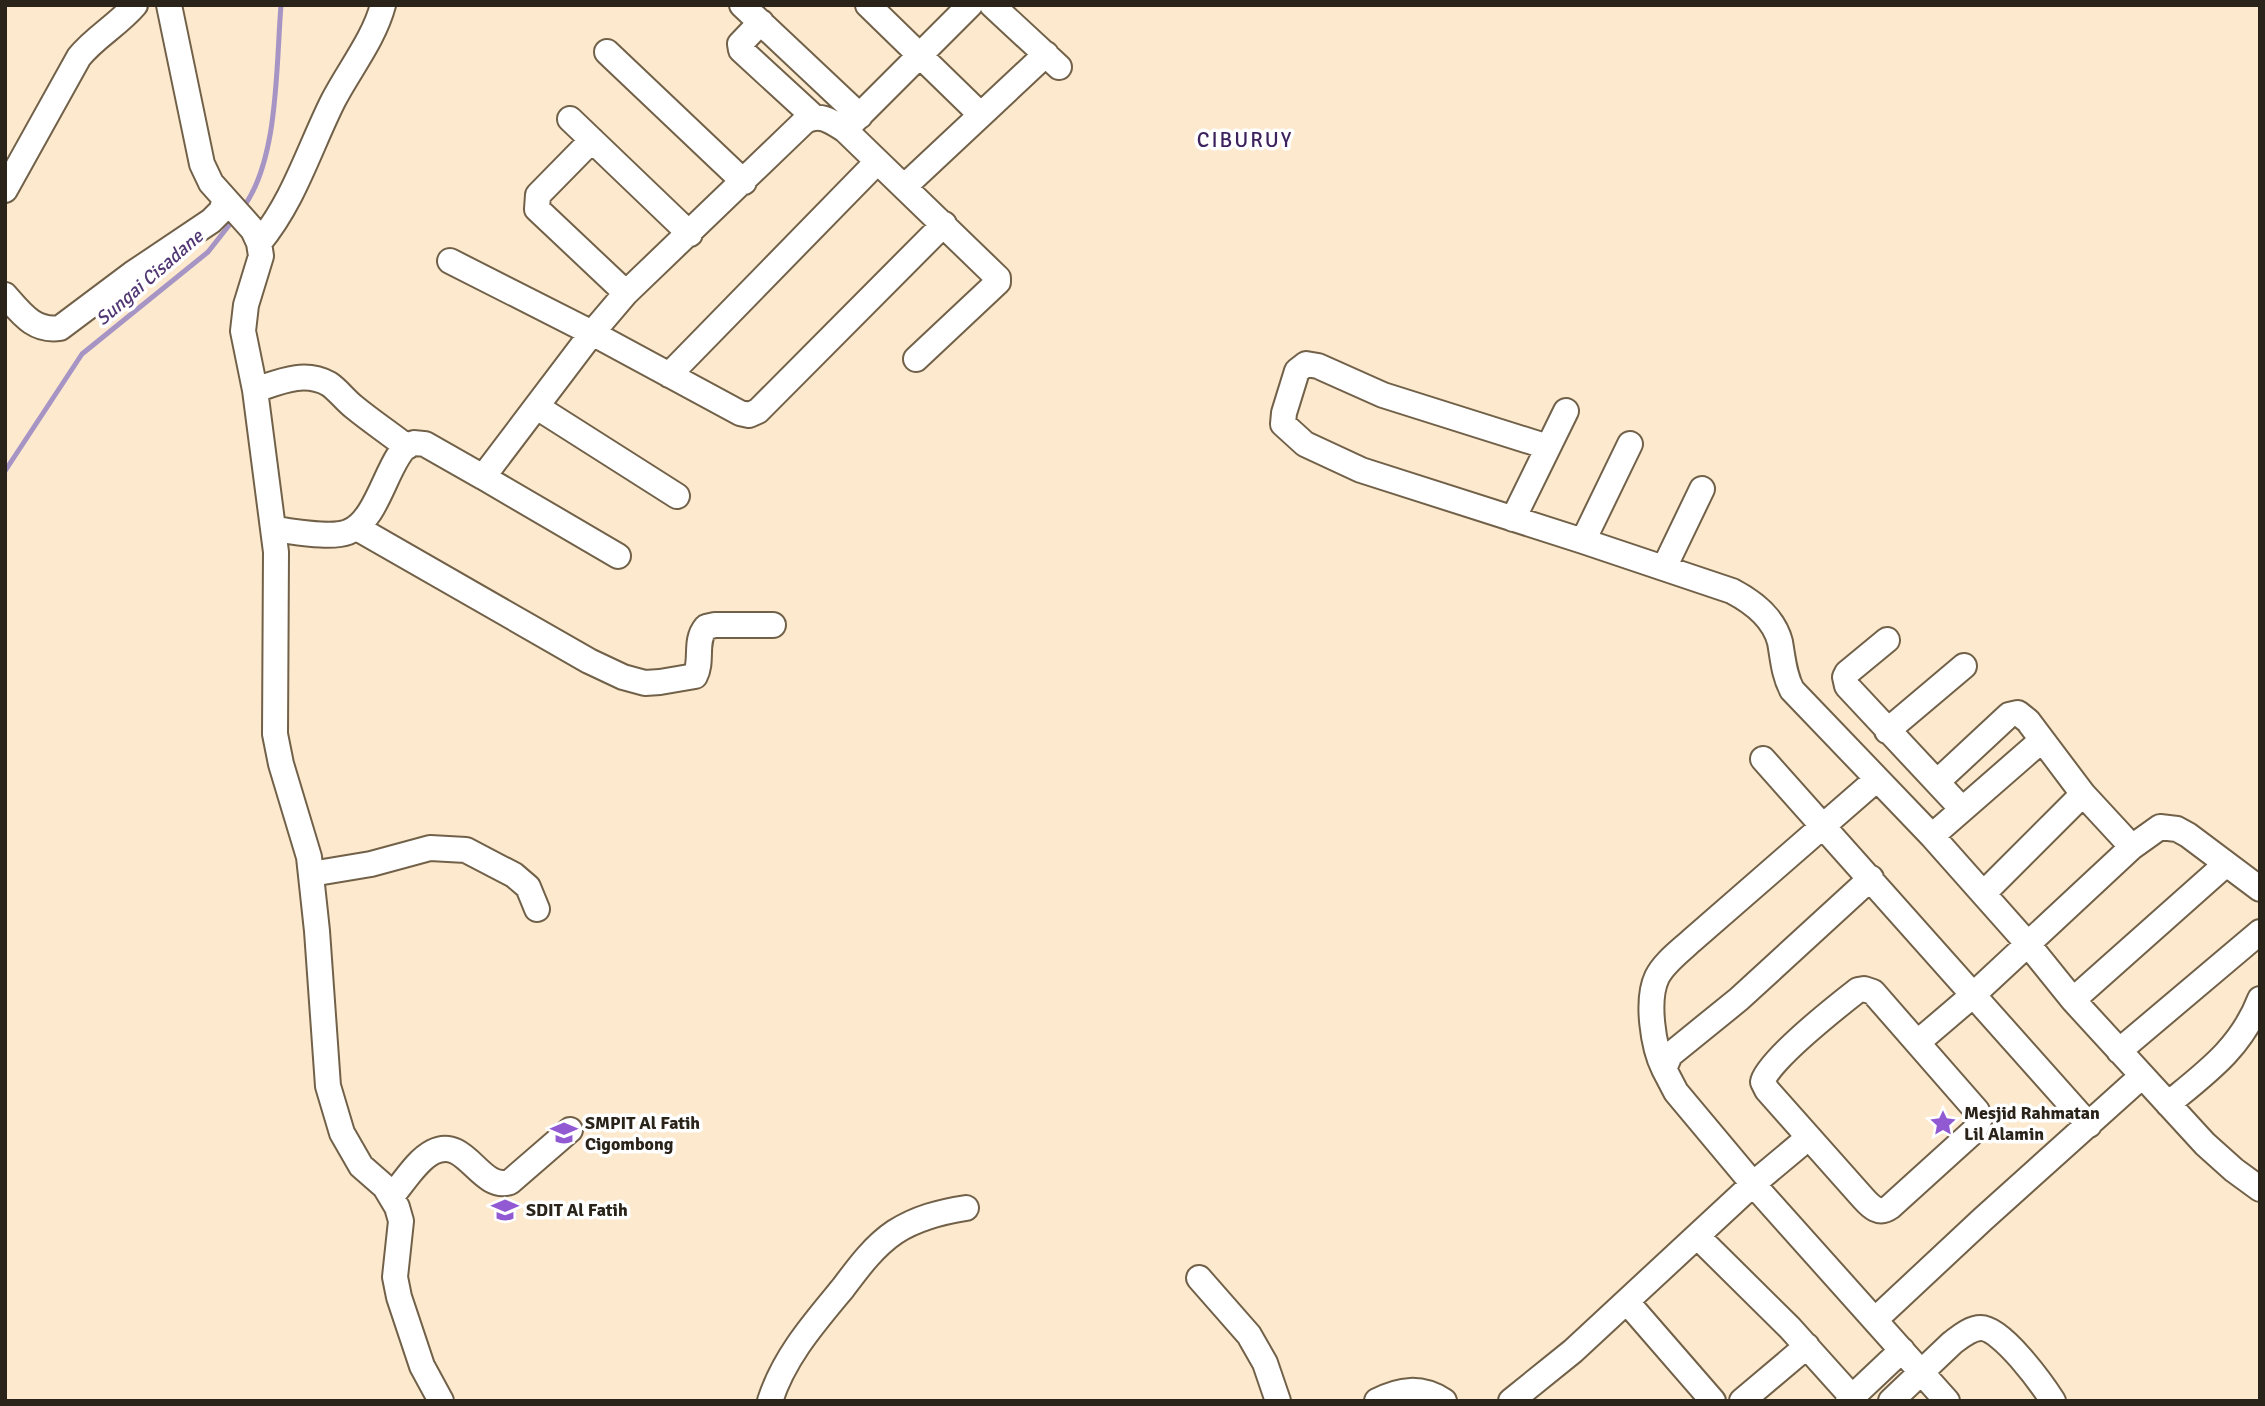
<svg xmlns="http://www.w3.org/2000/svg" width="2265" height="1406" font-family="Signika,sans-serif">
<rect width="100%" height="100%" fill="#fce9ce"/>
<g fill="none" stroke-linecap="round" stroke-linejoin="round">
<path stroke="#a694c4" stroke-width="5" d="M242,209C279,161 276,65 281,5
M5,471L82,354L208,252L234,219"/>
<defs>
<path id="minor" d="M169,5L202,164L211,183L253,230L259,243L261,256L246,305L243,331L255,390L276,552L275,734L281,764L309,857L317,931L328,1086L342,1133L361,1166L385,1187L397,1207L401,1221L395,1277L399,1297L422,1366L441,1401
M742,5L860,116
M868,5L981,115
M992,5L1059,67
M761,22L740,44L741,50L814,117
M607,52L744,182
M570,119L690,234
M845,130L970,5
M592,140L538,195L537,209L626,293
M904,187L1046,54
M5,190L79,57C95,37 118,25 135,5
M259,243C294,201 309,149 333,101C349,70 374,39 383,5
M450,261L592,333L740,413L749,415L758,411L944,224
M5,295C21,313 34,332 60,328L132,274L211,221L221,211L225,200
M669,375L876,163
M255,390C279,382 304,370 329,384C338,390 345,400 354,407C371,421 389,433 407,447
M537,407L677,496
M1548,447L1383,395L1318,366L1306,364L1297,371L1284,413L1283,424L1305,444L1361,470L1583,541L1732,591C1753,602 1774,618 1780,642C1783,659 1784,675 1792,690L1932,836L2027,943L2073,1000L2205,1144L2234,1170L2260,1189
M483,477L618,556
M1513,519L1566,411
M357,528L589,661L623,677L645,683L660,682L695,676C703,661 694,641 706,627L715,625H773
M273,529C293,531 330,539 348,532C381,520 389,447 414,443C416,443 424,444 425,444L483,477L592,333L626,293L805,121C821,113 831,121 845,130L998,278V282L916,359
M1583,541L1630,444
M1664,568L1702,489
M1887,640L1847,673L1845,677L1847,686L1962,809
M1887,731L1964,666
M1763,759L2089,1125
M1937,782L2009,715L2018,713L2028,721L2083,794L2132,847
M1932,836L2042,740
M311,874L371,864L430,848L466,850L514,875L528,887L537,909
M1871,878L1739,999L1670,1055L1664,1069L1676,1092L1753,1184L1947,1401
M1984,893L2083,794
M1864,989L1873,992L1977,1111L1980,1118L1975,1130L1890,1207C1879,1215 1871,1207 1863,1198L1767,1090L1763,1082C1765,1063 1840,1004 1858,990Z
M2073,1000L2226,864
M1918,1042L1972,996L2132,847L2160,827L2177,829L2188,835L2260,889
M2119,1051L2260,932
M1664,1069C1653,1047 1646,1000 1657,977C1664,963 1679,952 1691,941L1877,779
M2168,1104C2207,1072 2241,1048 2260,999
M392,1196C404,1182 417,1160 433,1152C466,1135 480,1192 510,1182L570,1130
M1697,1236L1790,1328L1852,1397
M1199,1278L1249,1335L1265,1363L1278,1401
M1627,1302L1713,1401
M1876,1319L1983,1219L2142,1076
M770,1401C784,1357 814,1323 843,1288C858,1268 874,1246 895,1232C917,1218 940,1212 966,1208
M1377,1401C1400,1389 1421,1386 1444,1401
M1511,1401L1573,1351L1753,1184L1808,1138
M1742,1401L1807,1346
M1848,1401L1902,1350
M1891,1401L1952,1343C1960,1337 1970,1328 1981,1328C2002,1328 2042,1384 2053,1401"/>
</defs>
<use href="#minor" stroke="#726149" stroke-width="28"/>
<use href="#minor" stroke="#fff" stroke-width="24"/>
</g>
<defs>
<symbol id="sight-bare" viewBox="-9 -9 18 18"><path d="M0-6L1.8-2.2L6-1.7L2.9 1.2L3.7 5.4L0 3.3L-3.7 5.4L-2.9 1.2L-6-1.7L-1.8-2.2Z" fill="#915ad3" stroke="#fff" stroke-width="2.5" paint-order="stroke"/></symbol>
<symbol id="school-bare" viewBox="-9 -9 18 18"><path d="M0-5L7-2L0 1L-7-2ZM-4 1L0 2.5L4 1V4Q0 6-4 4Z" fill="#915ad3" stroke="#fff" stroke-width="2.5" paint-order="stroke"/></symbol>
</defs>
<g fill-rule="evenodd">
<use href="#sight-bare" x="1924" y="1104" width="38" height="38"/>
<use href="#school-bare" x="545" y="1114" width="38" height="38"/>
<use href="#school-bare" x="486" y="1191" width="38" height="38"/>
</g>
<g text-anchor="middle" stroke-width="7" stroke-linejoin="round" paint-order="stroke">
<g font-size="18" font-weight="bold" fill="#2a2319" stroke="#fff" text-anchor="start">
<text x="1964" y="1119">Mesjid Rahmatan<tspan x="1964" dy="21">Lil Alamin</tspan></text>
<text x="585" y="1129">SMPIT Al Fatih<tspan x="585" dy="21">Cigombong</tspan></text>
<text x="526" y="1216">SDIT Al Fatih</text>
</g>
<g font-size="19" font-style="italic" fill="#513774" stroke="#fff">
<text transform="translate(149 277) rotate(-41)" y="7">Sungai Cisadane</text>
</g>
<g font-size="21" letter-spacing="2" fill="#3d235d" stroke="#fff">
<text x="1245" y="147">CIBURUY</text>
</g>
</g>
<rect width="2265" height="1406" fill="none" stroke="#2a2319" stroke-width="14"/>
</svg>
